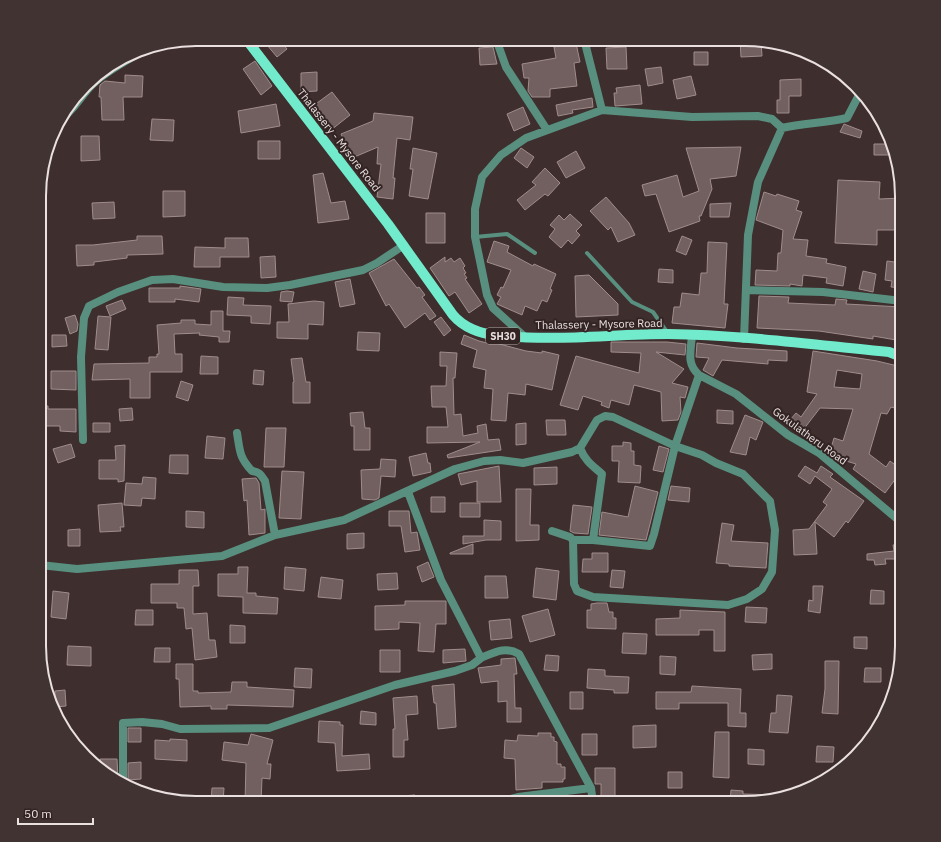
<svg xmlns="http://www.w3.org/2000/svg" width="941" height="842" font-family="'IBM Plex Sans',sans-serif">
<rect width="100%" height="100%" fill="#3e2e2e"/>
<path fill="#71605f" stroke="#9f8c8b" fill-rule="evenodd" d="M274,39H279L287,49L277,57L267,45Z
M756,39L761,41L762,56L741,57L740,40Z
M576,43L580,62L574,63L577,86L550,89V97H532L528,91L529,78H524L522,64L556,58L554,47Z
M493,47L497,64L480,65L479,48Z
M626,47L627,69H607L606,48Z
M694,52H708V65H694Z
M255,61L272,86L261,95L243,69Z
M661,67L663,83L648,86L645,69Z
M317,72V91L301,92V73Z
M125,75L143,76L142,97H123L124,120H102L101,97H99L100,85L105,81L125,83Z
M691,76L696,95L677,99L673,80Z
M801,79V96H789V113H777V100H780V80Z
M640,85L642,104L615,106L614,93H617L616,88Z
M332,92L350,115L331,130L313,106Z
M592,98L593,107L572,110L573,113L558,116L556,105Z
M276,104L280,126L241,133L238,111Z
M523,107L530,124L514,131L507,114Z
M374,113L413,117L410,140L397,138L393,178H395L393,199L377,197L381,164H377L378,147L352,158L341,134L373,121Z
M152,119L174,120L173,141L150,140Z
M844,124L862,131L860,138L840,132Z
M81,136H99L100,160L81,161Z
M258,141H280V159H258Z
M874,144H892L894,155H874Z
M741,147L736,176L710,179L712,189L701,216H699L700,221L669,232L656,194L645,196L642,185L677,175L683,197L699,191L686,148Z
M413,148L437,153L428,199L409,196L413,169H410Z
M521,148L534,157L527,168L514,158Z
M576,151L585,168L566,178L557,162Z
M545,168L560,183L548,196L545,194L525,210L517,200L536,185L532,182Z
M323,173L331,203L345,201L349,219L318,223L313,175Z
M838,180L880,182L879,199L902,198V230H877V245L835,243Z
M163,191H185V216L163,217Z
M764,192L776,196L777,194L799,201L796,210L802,212L793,239L808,240L806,256L827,259L826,263L846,267L843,286L826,283L827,278L803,275L802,286L790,284V286L755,285L756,270L777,271L778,253H781L783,230L756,220Z
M606,197L629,223L635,235L618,242L611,227L608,230L590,211Z
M114,202L115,218L93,219L92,203Z
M731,203L729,217H710V204Z
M426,213H445V243H426Z
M570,214L582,225L576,231L580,235L572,244L568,240L561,248L549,237L555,229L550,225L559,215L564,220Z
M137,236H162L163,254L127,255V258L94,262V265L77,266L76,245H93L137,240Z
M682,236L692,240L686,255L676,251Z
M225,238H248L249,257H220V267H194L195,247L225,248Z
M494,241L509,246L507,252L533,266L534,264L556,274L550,289L552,290L547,302L542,300L537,311L525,306L522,315L497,304L501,297L497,295L501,287L503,288L511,270L487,262Z
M708,242L727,243L724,304H728L725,328L672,323L674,307H680L682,293L699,295L701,273H707Z
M275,256L276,277L261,278L260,257Z
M445,257V262L451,258L454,262L460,258L465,266L463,268L466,273L464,274L467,278L465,279L482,304L469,313L455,292L449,296L430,268Z
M394,259L417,288L419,287L425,295L422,297L436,316L430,320L425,313L405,328L389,304L386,306L369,273Z
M887,261L902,263V288L891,287L892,281L885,280Z
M659,269L673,270V283L658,282Z
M863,271L876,274L873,292L859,289Z
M589,275L618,304V315L576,317L575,276Z
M350,279L355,304L340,307L335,282Z
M180,286L201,289L199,302L175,299V302H149V288H180Z
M287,291L294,292L292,302L280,301L281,292Z
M759,296L789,297L788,303L835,305L836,299L847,300L846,304L902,307V341L873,336V339L819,331L757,328Z
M228,297L244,298L243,305L271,306L270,324L251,323V316L227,315Z
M122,300L126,309L110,316L106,306Z
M314,301L324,302L323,325L308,324V339L277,338V322H289L288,304Z
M211,311H223V331H230L229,342H219V337L199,335L200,333L174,334L175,354H182V372H150V398H130V379L92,380L94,364L149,363V357H157V354H159L157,325L181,323V320H195V324L211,325Z
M75,315L78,324L77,331L70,334L65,318Z
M98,316L111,317L108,350L95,349Z
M441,317L451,330L444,336L434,322Z
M358,332L380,333L379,351L357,350Z
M52,335H66L67,346L52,347Z
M464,335L479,341L487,343L488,341L526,351L542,353V351L559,355L552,390L526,384L525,395L508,393L506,421L491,420L493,389L484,388L486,370L473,367L477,350L461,344Z
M611,342H667L686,344L685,355L656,352L684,369L672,383L688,387L685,398L680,397L681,412L678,420L662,421L661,392L634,385L629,405L611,400L609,408L601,405L602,402L583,396L578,410L560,405L576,356L639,373L641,353L611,352Z
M697,343L737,348L787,351V361L768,360V364L722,360L713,376L703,370L709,358L696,357Z
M813,351L877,361L902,367V387L896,397L902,399V410L891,407L887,414L881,413L869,454L886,467L890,461L902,470L885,493L853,469L856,464L833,457L829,455L834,438L843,441L853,409L820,408L803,430L790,420L796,413L801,417L817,394L807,392ZM837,370L862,374L860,389L834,387Z
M440,352L457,353L455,378H453L454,415L461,414L463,436L478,433L477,426L486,424L488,440L499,439L501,450L448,458L447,455L480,442L427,443V427H448L446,407H432L431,386H446L447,366H440Z
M201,356L218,357V374H200Z
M302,358L306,382H310V403H293V382H294L291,359Z
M254,370L264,371L263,385L253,384Z
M51,371H76V390L51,389Z
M181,381L193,385L188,401L176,397Z
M41,406H48V409H76V432L60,431V426H41Z
M132,408L133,420L120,421L119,409Z
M717,410L733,411V424L717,423Z
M363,412L365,428H370V450H354V426H351L350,413Z
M745,415L763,422L756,440L750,437L746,455L730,452Z
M546,420H565L566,435H547Z
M93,423H110V432H93Z
M526,423V444L516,445V424Z
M266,428H286L284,467H264Z
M207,436L225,438L223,459L205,458Z
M623,442L631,443V451H634V465L641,466L640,483L618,482L619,461H612V446H623Z
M71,444L75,457L58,463L53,449Z
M125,445L124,481L118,482V479H99V460H116L115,446Z
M659,446L669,449L663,472L653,470Z
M426,453L428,463H430L431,472L413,476L409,457Z
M170,455H188V474L169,473Z
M381,459L396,460L395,477L381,476L379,498L375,500L362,499L361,470L380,469Z
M499,466L501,502H477V481L461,485L458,474Z
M805,466L817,473L821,466L833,474L830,477L864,501L848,523L846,521L834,537L815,522L817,554L794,555L793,530L809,529L827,505L823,502L832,489L815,476L810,484L798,476Z
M557,467V484L534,485V468Z
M282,471L304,472L301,519L279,518Z
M143,477L156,478L155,499L142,498L141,506L124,505L126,483L142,484Z
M256,478L259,483L261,510L265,509V533L249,535L247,500L244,501L242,479Z
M635,486L658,492L646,540L599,535L602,512L628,517Z
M671,486L690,488L689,502L668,500Z
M516,489H531L530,525H539V540L516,541Z
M431,497H445V512H431Z
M122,503L124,527H120L121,531L100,532L98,505Z
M460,503H480V517H460Z
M573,505L592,507L588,534L574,533L570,531Z
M186,511L204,512V528L186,527Z
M389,511H409L411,533L417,532L420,550L405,552L401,526H389Z
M484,520L501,521V540H486L463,544V536H484Z
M722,523L734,525L731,541L768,543L766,568L729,566V564L716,563Z
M80,529V546H68V530Z
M364,533V548L347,549V534Z
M473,544V554H450V553Z
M902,544V559H885L886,564L875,565L874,560H867V554L894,551L893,545Z
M592,553H608V572H582L583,559H592Z
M428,562L434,577L422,582L417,567Z
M238,567H248L247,593H256V596L278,598L277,614L243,613V597L218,596V574H238Z
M285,567L306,569L304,591L284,589Z
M536,568L559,571L556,600L533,597Z
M179,570H198L199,586H193V614L207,613L209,640H215L217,657L195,660L192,628L186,629L184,608H177V603H151V584H179Z
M612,570L625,571L623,588L610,587Z
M397,573L398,589L378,590L377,574Z
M485,576H506L508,598H485Z
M321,577L343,580L341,599L318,597Z
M813,586H823L820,613L808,611L809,600L813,601Z
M871,590L884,591V604H870Z
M53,591L69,593L66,619L51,617Z
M405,601H446V624H436L434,652L418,651L420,623L399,622V629L375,630V606L405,605Z
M597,603H607L609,612H613V618H616V629L587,628V610H591V604Z
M746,607L767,608L766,623L745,622Z
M548,609L555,635L530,642L522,616Z
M136,610H153V625H135Z
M680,610L725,612V651H714V630H699V635H656V619L680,618Z
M510,619L512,638L491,640L489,621Z
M230,625L245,626V643H230Z
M623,633L647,634L646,654L622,653Z
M854,637H867V649L854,648Z
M68,646L91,647V666L67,665Z
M155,648H170V662H154Z
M465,649L466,661L443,663V650Z
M380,650H400V672H380Z
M772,654V669L753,670L752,655Z
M546,655L559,656L558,671L544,670Z
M660,656L676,657L675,675L660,674Z
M515,658L517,674H514L515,708H521V722H507V701L498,702V681L481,683L478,668L501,665V659Z
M825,661H839L838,714L822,713L825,689Z
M176,664H193V691H198V693L231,692L232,682H247V687L294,690L293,707L227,705V709H211V706L180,707L179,679H176Z
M295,668L312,669L311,688L294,687Z
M865,668H881V682H864Z
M588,669L605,670V676L629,677L628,693H614V690L587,688Z
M454,684L456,727L438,729L436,703H434L432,686Z
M692,686L741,689L740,713H746V727L728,726V703H679V709H656V692H691Z
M65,690L66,706L55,707V691Z
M570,692H583V709H570Z
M777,695L792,696L788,733L769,732L771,713H776Z
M417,696L418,714L406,715L408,740H404V757H393V729H395L393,698Z
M361,711L376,713V725L360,724Z
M319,721L340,722V725H343L342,756L369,754L370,769L337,771L335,743L318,742Z
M656,725V747L633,748V726Z
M128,728H141V742H128Z
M715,732H729V778L713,777Z
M538,733H551V737H554V741L557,742V764H561V767H565V779H563V782H542V788L516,790L515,759L504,758L505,740L517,741L518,735L538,736Z
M251,734L273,740L267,764H271L270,779L262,778L261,803H245L246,763L222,760L224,742L248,745Z
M582,734H597V755H582Z
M170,739L187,740V761L155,759V740L170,741Z
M817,746L834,747L833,762H816Z
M748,749L764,750V765L748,764Z
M100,759H117L118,780L100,766Z
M141,762V779L128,780V763Z
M595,768H615V803H601V784H595Z
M668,772H682V788H668Z
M212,788H224L223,803H211Z
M731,790L743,791V794L777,795V798L755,803H730Z
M415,795L416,803H388V797Z"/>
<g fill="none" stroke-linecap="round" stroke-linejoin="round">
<path stroke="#588f7f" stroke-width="4" d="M475,237L507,234L535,253
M587,253L632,302L653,312L667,332"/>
<path stroke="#588f7f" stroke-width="8" d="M496,39L506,67L547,130
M584,39L602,110
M58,122C73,112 80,97 92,85C105,71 132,58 149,47
M746,290L823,292L902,301
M526,338L493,308L487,295L475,237V209L482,177L501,155L526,138L602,110L692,117L758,116L772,119L782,128
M744,339L748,235L758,182L782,128C803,123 825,123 847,118L861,91
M699,375L736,394L788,435L819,453L902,523
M237,433C240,451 239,457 252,471C260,472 261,475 265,481L275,535
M83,440L81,357L84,318L89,306L118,292L152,280L173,279L223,287L267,288L290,285L363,270L377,263L404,245
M408,492L441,580L481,658C495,652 505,646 519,654L591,788L593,803
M552,531L570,537L573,540L574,584L577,591L593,597L728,605L747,599L762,589L772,572L775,530L770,501L743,474L716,463L702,455L675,446L654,534L650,546L593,540
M573,540H593L602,474C593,466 585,461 580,448
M40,565L77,569L222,556L275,535L344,520L455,469L484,461L500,460L523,463L572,452L580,448L597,420L605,416L613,417L675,446L699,375C686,364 691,351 692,335
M123,784V723L142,722L162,724L180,729L269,728L395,685L455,671L472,665L481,658
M496,803L518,797L591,788"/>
<path stroke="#72ebcc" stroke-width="10" d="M246,39L388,224L453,315C463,327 480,334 496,335C553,342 611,334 668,334C742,335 816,345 889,352L902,357"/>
</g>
<g text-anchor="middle" stroke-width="4" stroke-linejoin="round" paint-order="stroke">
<rect fill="#332424" stroke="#b3a8a7" stroke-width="1" x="486" y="328" width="34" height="16" rx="3"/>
<g font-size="10" font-weight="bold" fill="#eae0df">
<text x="503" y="340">SH30</text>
</g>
<g font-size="11" fill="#eae0df" stroke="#332424">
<text transform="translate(339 140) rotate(52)" y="4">Thalassery - Mysore Road</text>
<text transform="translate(599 324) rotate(-1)" y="4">Thalassery - Mysore Road</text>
<text transform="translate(810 436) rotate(36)" y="4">Gokulatheru Road</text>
</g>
</g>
<path d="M0 0H941V842H0ZM196 46H745A150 150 0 0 1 895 196V646A150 150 0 0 1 745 796H196A150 150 0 0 1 46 646V196A150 150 0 0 1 196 46Z" fill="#423333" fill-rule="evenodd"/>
<path fill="none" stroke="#eae0df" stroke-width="2" d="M196 46H745A150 150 0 0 1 895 196V646A150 150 0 0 1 745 796H196A150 150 0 0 1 46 646V196A150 150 0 0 1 196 46Z"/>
<path d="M18 818v6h75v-6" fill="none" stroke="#eae0df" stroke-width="2"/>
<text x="24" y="818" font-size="12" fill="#eae0df" stroke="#332424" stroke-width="3" paint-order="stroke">50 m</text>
</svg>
